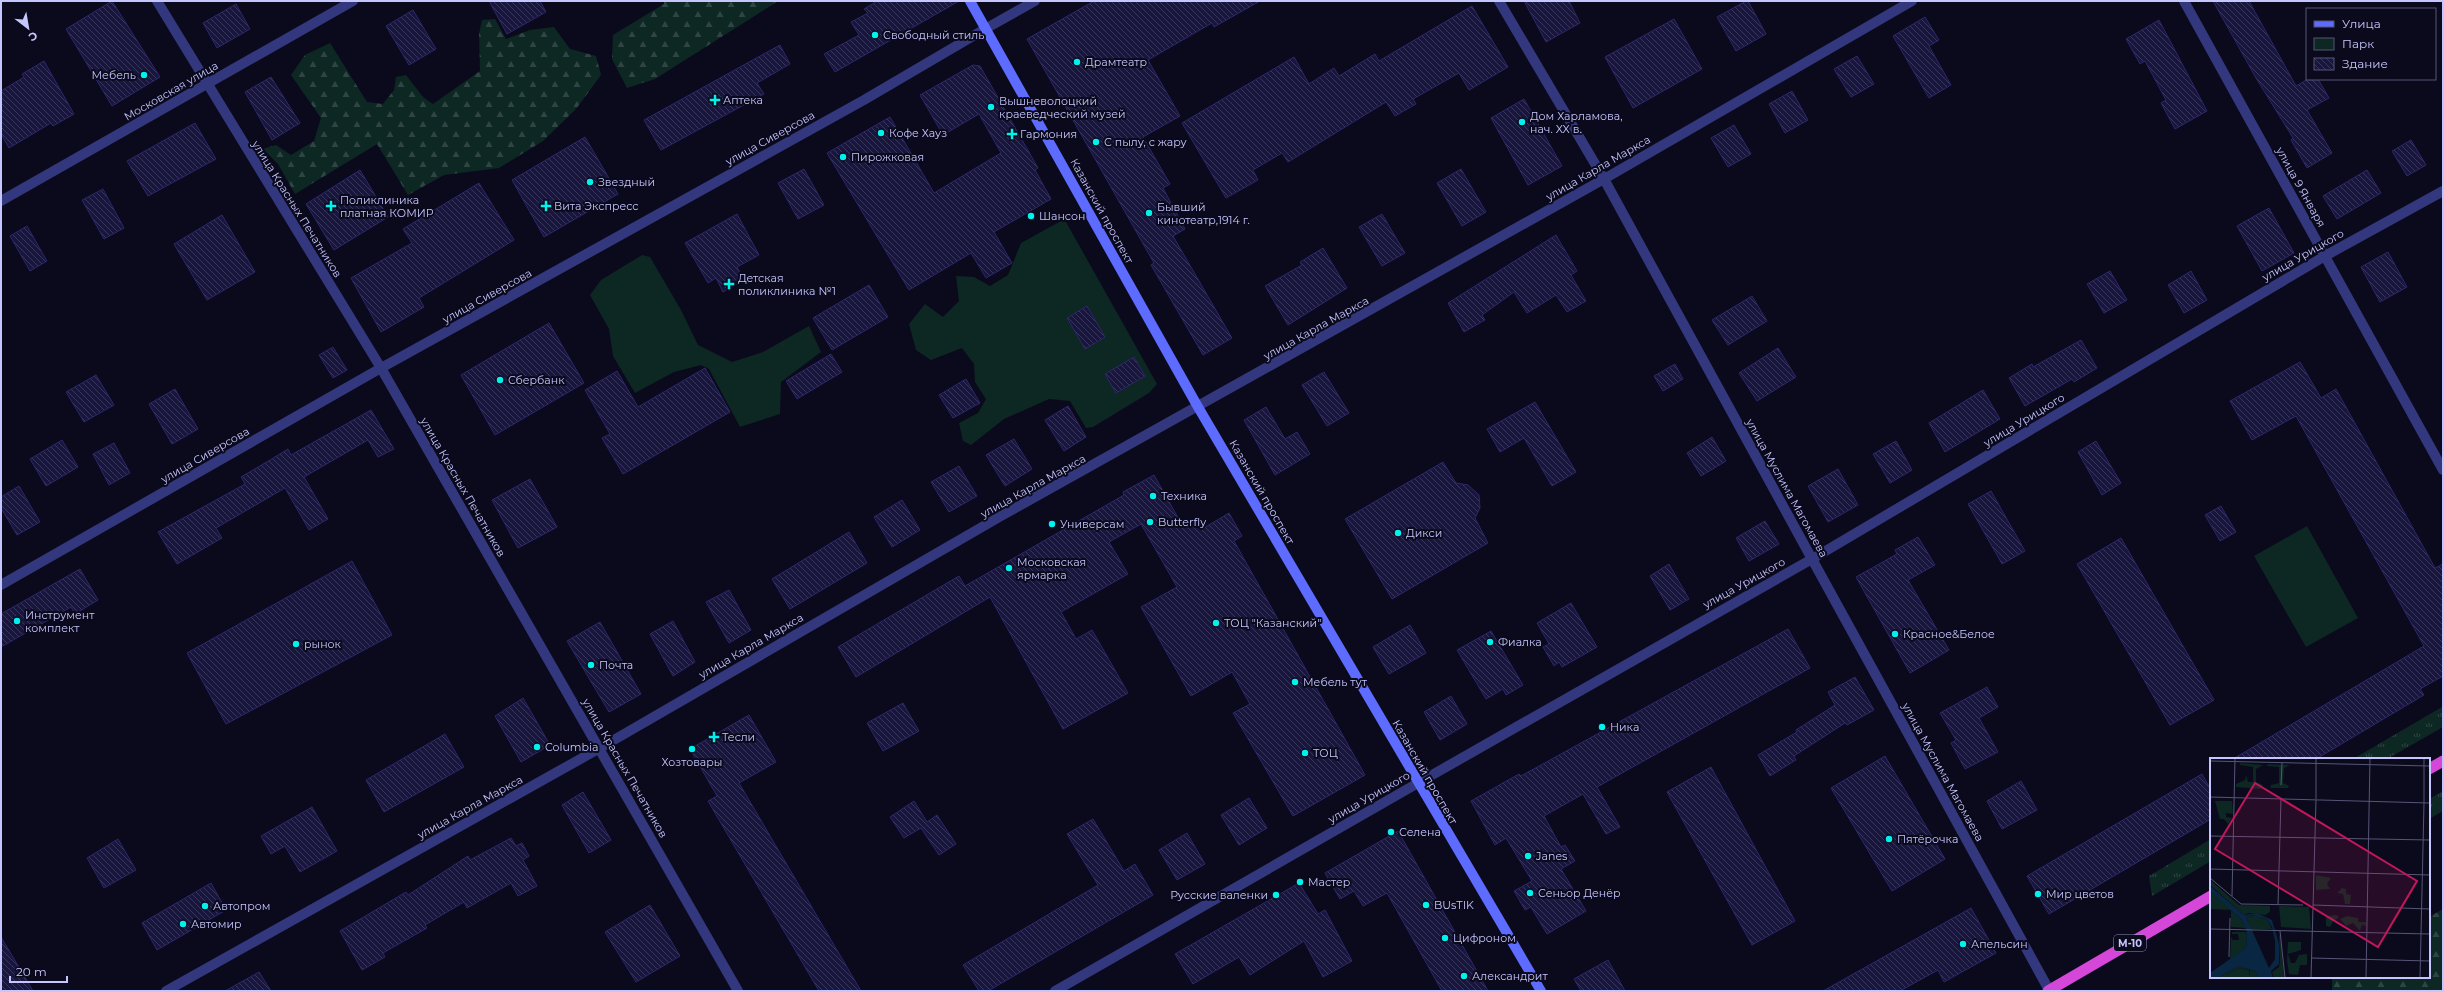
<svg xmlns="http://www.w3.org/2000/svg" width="2444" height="992" font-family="Montserrat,sans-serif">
<defs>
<pattern id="grass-tufts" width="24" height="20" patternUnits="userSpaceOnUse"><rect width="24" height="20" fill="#0d2723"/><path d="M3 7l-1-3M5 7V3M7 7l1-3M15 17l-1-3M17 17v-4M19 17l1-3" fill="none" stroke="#2f4544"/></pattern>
<pattern id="forest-firs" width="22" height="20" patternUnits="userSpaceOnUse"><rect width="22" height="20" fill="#0d2723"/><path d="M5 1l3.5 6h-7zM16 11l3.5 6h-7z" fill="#2f4544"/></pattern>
<pattern id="building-back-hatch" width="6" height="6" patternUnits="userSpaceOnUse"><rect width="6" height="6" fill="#19163e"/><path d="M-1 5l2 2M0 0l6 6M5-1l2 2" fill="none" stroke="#39365b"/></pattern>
</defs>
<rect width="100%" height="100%" fill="#0b0a1d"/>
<path fill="url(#grass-tufts)" d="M2442,707L2443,727L2387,759H2353Z
M2443,791V811L2429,819V799Z
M2211,839V861L2152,896L2149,876Z"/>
<path fill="url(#forest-firs)" d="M664,1H778L655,79L627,88L612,59L613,35L664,4Z
M495,19L506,39L530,30L554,27L570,49L596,56L601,75L576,109L543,141L499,168L444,175L408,195L377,144L295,194L278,164L263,149L276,145L291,155L314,141L321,118L291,75L305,55L330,43L367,102L383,104L394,90L396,77L406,75L423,97L433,104L480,71L479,34L482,20Z
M2443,909V991H2332V977H2429V917Z"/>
<path fill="#0d2723" d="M1061,221L1066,222L1157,384L1149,393L1093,427L1086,428L1070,401L1049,399L1004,419L971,445L963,441L959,423L978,413L986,399L975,382L974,364L962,348L931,360L916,350L909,324L925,304L943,317L959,301L956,276L974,277L990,286L1008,275L1021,243Z
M642,255L650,257L681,310L698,345L732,362L763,352L809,326L821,352L781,382L780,414L740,427L709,369L701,365L674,372L635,393L613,356L609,329L590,295L601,280Z
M2307,526L2358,618L2306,647L2254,556Z"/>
<path fill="url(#building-back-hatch)" stroke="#2c266c" d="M112,1L160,77L112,106L66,29Z
M489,1H540L546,12L507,34Z
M877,1H959L835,72L824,54L859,35L851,22L868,13L864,9Z
M1094,1H1260L1214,27L1212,23L1148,60L1180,116L1143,137L1170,184L1163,188L1185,229L1173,236L1232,338L1203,355L1151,265L1154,263L1027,39Z
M1524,1H1569L1580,23L1546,42Z
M1746,1H1748L1766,34L1736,51L1717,17Z
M2213,1H2249L2296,86L2308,79H2318L2329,98L2307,110L2332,153L2307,168L2291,140L2293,138L2256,78Z
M236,4L250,29L217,48L203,23Z
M1472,6L1508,67L1469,90L1459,73L1413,99L1416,104L1395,116L1386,102L1288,162L1282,153L1253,170L1258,180L1226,198L1182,123L1294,57L1309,84L1334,68L1339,76L1375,54L1379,61Z
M413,10L436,49L409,65L386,26Z
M1925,17L1939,40L1929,46L1951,85L1929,98L1893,36Z
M1674,19L1702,69L1633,108L1605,57Z
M2159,20L2207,111L2175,129L2161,103L2166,100L2145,61L2140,64L2126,39Z
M780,45L790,64L757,83L764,94L661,150L644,120Z
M1857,56L1874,84L1851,97L1834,69Z
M44,61L74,114L53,126L51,123L9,148L1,134V91L24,77L22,74Z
M973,65L980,66L1038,168L1035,170L1051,199L994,232L1012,263L986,278L971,253L909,290L827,153L890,117L934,193L1001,153L979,114L943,135L920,95Z
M271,77L300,123L272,140L245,92Z
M1792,91L1808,120L1785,133L1769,104Z
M1524,99L1562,166L1528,185L1491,118Z
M195,123L216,159L148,196L127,161Z
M1734,125L1751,154L1728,167L1711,138Z
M585,137L618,194L544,237L512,180Z
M2411,140L2426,165L2407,176L2392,151Z
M804,169L824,205L798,219L778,183Z
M1461,169L1486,212L1462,226L1437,183Z
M360,170L388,217L334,250L306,204Z
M2367,170L2381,193L2337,219L2323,196Z
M479,183L514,240L419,298L424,307L381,332L351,278L412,243L403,229Z
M103,189L124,228L104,239L82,200Z
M2269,208L2294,253L2262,271L2237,226Z
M737,214L759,255L737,267L744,280L723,292L716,278L708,283L685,243Z
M1382,214L1405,253L1382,266L1359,227Z
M222,215L255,272L207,300L174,244Z
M27,226L47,261L30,271L10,236Z
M1556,235L1577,271L1571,275L1586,301L1567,312L1556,295L1527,313L1514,292L1482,315L1485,320L1464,332L1448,303Z
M1323,248L1347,288L1288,325L1265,286L1302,265L1300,262Z
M2388,252L2407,287L2380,302L2361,267Z
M2110,271L2127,300L2104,313L2087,284Z
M2191,271L2207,300L2184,313L2168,285Z
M869,285L888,317L832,350L813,318Z
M1752,296L1767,321L1728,345L1712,320Z
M1087,306L1105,337L1085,349L1067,318Z
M549,323L584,383L495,435L461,375Z
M2081,340L2097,368L2074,382L2072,379L2025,406L2009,378L2032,364L2033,367Z
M333,347L347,370L333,378L319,355Z
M1778,348L1796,377L1757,401L1739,373Z
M831,354L842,372L797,399L786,381Z
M1134,357L1145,376L1116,393L1105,374Z
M2300,362L2321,398L2336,389L2435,568L2443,564V676L2420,689L2424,695L2316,759H2233L2424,646L2296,416L2252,440L2230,401Z
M1675,364L1683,379L1663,391L1654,376Z
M705,368L730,412L623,474L602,438L610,434L585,390L617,371L638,407Z
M1324,372L1349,413L1327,426L1302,385Z
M96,375L114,405L84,422L66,392Z
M966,379L980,403L953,418L939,395Z
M175,389L198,429L172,444L149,404Z
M1983,390L2000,419L1945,452L1929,423Z
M1535,402L1576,472L1552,486L1524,438L1500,452L1487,429Z
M1068,406L1086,437L1064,451L1045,420Z
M1266,407L1285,439L1297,432L1310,454L1275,475L1244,420Z
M371,410L394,449L378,457L368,440L304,477L328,519L309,530L285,488L216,528L222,538L177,564L158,532L245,484L241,477L270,460L288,449L291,455Z
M1712,437L1726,461L1701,476L1687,453Z
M1014,439L1032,469L1005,486L986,455Z
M62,440L78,467L46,486L30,459Z
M1896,441L1912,470L1890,483L1873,454Z
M2096,441L2121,483L2102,495L2078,452Z
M114,443L130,473L109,485L93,454Z
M1443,462L1456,483L1468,485L1479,495L1480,508L1475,518L1488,543L1392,599L1345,519Z
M959,466L977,496L949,512L931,482Z
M1838,469L1858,505L1828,522L1808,486Z
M1154,475L1181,523H1195L1202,529L1229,513L1242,536L1234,541L1365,775L1293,816L1233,713L1250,704L1232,672L1191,696L1141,607L1177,587L1141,524L1109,542L1128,574L1061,612L1076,639L1092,630L1128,693L1063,729L990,597L856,677L838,647L959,576L965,586L1124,495L1123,492Z
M530,479L557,527L518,548L492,500Z
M19,486L40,522L17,535L1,508V497Z
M1991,491L2025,551L2002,564L1968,504Z
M902,500L920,530L892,547L874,517Z
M2221,506L2236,532L2220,541L2205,515Z
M1765,521L1779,544L1749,561L1736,538Z
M849,532L867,563L790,609L772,579Z
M1918,537L1935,565L1908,580L1949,650L1910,673L1856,577L1897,554L1895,550Z
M2121,538L2214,700L2170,725L2077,564Z
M352,561L392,635L226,724L187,653Z
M1669,564L1689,599L1670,610L1650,576Z
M80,569L98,600L75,614L71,607L1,647V614Z
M729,590L751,630L729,643L706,602Z
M1571,603L1597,647L1562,667L1559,662L1554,666L1543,647L1549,644L1537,623Z
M673,621L695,662L673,676L650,634Z
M600,622L641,694L609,712L567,641Z
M1410,625L1426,653L1389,674L1373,647Z
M1788,629L1810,668L1597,787L1620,827L1606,834L1583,794L1544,816L1561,847L1565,845L1575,861L1561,869L1586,911L1547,934L1531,907L1525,910L1514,891L1532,881L1506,838L1495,845L1471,801L1519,774L1521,776Z
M1491,631L1523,685L1506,695L1503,689L1486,699L1457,650Z
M1855,677L1874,710L1847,725L1845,723L1794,756L1796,760L1770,776L1758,755L1797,732L1796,730L1835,705L1828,692Z
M1987,687L1998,707L1979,718L1998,752L1965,769L1951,743L1956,740L1940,713Z
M1451,696L1467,724L1440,740L1424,712Z
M523,698L550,745L521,762L495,716Z
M903,703L919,731L883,751L867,723Z
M749,715L776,762L739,783L861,991H819L708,801L717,796L690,749Z
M445,734L464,767L384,812L366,780Z
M1885,756L1945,859L1892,891L1831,788Z
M1711,767L1795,921L1752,945L1667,792Z
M2202,774L2211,790V819L2049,914L2027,876Z
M2021,781L2037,810L2002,829L1987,801Z
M583,792L611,840L589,853L562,805Z
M1249,798L1267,828L1239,845L1221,815Z
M914,801L927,822L937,815L956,844L939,855L921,828L904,838L890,817Z
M312,807L337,851L300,872L285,846L271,854L261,836Z
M1093,819L1124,871L1135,864L1153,895L988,991H979L963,965L1098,885L1067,834Z
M1398,831L1488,991H1442L1387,893L1363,906L1354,891L1340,899L1325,873Z
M1187,833L1205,864L1177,880L1159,850Z
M511,838L516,846L522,843L529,856L523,860L537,886L518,896L511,883L467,908L464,902L425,925L427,928L383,953L385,957L362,970L340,931L406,892L408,895L468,856L470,860Z
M118,839L136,870L104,888L87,858Z
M211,883L226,910L157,950L142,923Z
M1299,883L1318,914L1325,910L1352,961L1323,977L1304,941L1250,975L1239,957L1193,984L1175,954Z
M650,905L680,956L636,982L605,932Z
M1971,908L1996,953L1944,982L1938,970L1900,991H1823Z
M1,937L33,991H1Z
M1608,960L1625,991H1581L1574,979Z
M259,972L271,991H225Z"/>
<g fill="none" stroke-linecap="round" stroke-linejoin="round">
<path stroke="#33387e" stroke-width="10" d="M985,29L1035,1"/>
<path stroke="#33387e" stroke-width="10" d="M157,1L381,368L738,991
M1499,1L1604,179L1812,559L2325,256L2443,191
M2184,1L2443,470
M1,201L353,1
M166,991L600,748L1001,516L1604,179L1912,1
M1055,991L1418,783"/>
<path stroke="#33387e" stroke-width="10" d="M1,585L381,368L864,100L985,29
M1418,783L1812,559L2049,990"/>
<path stroke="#5d6bff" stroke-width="10" d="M970,1L1198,407L1541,991"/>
<path stroke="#d447d8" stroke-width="11" d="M2429,769L2443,761
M2048,991L2211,896"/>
</g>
<g fill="#00f1ee" stroke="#0b0a1d" stroke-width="1.5">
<circle cx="875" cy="35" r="4"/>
<circle cx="1077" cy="62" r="4"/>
<circle cx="144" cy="75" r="4"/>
<path d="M713 94h4v4h4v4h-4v4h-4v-4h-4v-4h4z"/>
<circle cx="991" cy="107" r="4"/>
<circle cx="1522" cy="122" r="4"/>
<circle cx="881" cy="133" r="4"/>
<path d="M1010 128h4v4h4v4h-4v4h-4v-4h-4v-4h4z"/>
<circle cx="1096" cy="142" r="4"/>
<circle cx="843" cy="157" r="4"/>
<circle cx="590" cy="182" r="4"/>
<path d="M329 200h4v4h4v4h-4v4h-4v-4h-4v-4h4z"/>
<path d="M544 200h4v4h4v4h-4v4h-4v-4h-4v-4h4z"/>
<circle cx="1149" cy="213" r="4"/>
<circle cx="1031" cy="216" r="4"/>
<path d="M727 278h4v4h4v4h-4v4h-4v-4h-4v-4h4z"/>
<circle cx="500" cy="380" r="4"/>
<circle cx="1153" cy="496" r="4"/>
<circle cx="1150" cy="522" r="4"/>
<circle cx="1052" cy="524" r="4"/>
<circle cx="1398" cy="533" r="4"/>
<circle cx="1009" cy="568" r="4"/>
<circle cx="17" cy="621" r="4"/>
<circle cx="1216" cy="623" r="4"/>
<circle cx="1895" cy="634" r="4"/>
<circle cx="1490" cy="642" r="4"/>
<circle cx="296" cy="644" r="4"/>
<circle cx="591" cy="665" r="4"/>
<circle cx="1295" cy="682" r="4"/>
<circle cx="1602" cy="727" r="4"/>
<path d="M712 731h4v4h4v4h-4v4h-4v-4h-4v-4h4z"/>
<circle cx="537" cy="747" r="4"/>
<circle cx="692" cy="749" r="4"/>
<circle cx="1305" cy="753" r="4"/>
<circle cx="1391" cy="832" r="4"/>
<circle cx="1889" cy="839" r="4"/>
<circle cx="1528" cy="856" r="4"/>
<circle cx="1300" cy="882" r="4"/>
<circle cx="1530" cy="893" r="4"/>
<circle cx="2038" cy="894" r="4"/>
<circle cx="1276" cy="895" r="4"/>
<circle cx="1426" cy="905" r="4"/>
<circle cx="205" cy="906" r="4"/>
<circle cx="183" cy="924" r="4"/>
<circle cx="1445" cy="938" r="4"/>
<circle cx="1963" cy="944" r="4"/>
<circle cx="1464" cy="976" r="4"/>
</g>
<g text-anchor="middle" stroke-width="4" stroke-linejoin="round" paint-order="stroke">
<rect fill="#0b0a1d" stroke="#8e8ebb" stroke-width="1" x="2114" y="935" width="32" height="16" rx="3"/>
<g font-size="10" font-weight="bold" fill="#c6c6ff">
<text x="2130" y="947">М-10</text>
</g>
<g font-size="11" fill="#c6c6ff" stroke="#0b0a1d" text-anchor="start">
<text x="883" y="39">Свободный стиль</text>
<text x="1085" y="66">Драмтеатр</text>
<text x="136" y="79" text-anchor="end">Мебель</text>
<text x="723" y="104">Аптека</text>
<text x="999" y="105">Вышневолоцкий<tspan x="999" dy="13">краеведческий музей</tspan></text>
<text x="1530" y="120">Дом Харламова,<tspan x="1530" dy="13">нач. XX в.</tspan></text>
<text x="889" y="137">Кофе Хауз</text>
<text x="1020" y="138">Гармония</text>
<text x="1104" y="146">С пылу, с жару</text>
<text x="851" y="161">Пирожковая</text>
<text x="598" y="186">Звездный</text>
<text x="340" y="204">Поликлиника<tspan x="340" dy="13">платная КОМИР</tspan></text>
<text x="554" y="210">Вита Экспресс</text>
<text x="1157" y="211">Бывший<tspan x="1157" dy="13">кинотеатр,1914 г.</tspan></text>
<text x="1039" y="220">Шансон</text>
<text x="738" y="282">Детская<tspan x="738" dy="13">поликлиника №1</tspan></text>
<text x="508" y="384">Сбербанк</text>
<text x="1161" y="500">Техника</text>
<text x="1158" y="526">Butterfly</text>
<text x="1060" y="528">Универсам</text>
<text x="1406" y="537">Дикси</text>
<text x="1017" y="566">Московская<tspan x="1017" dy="13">ярмарка</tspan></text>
<text x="25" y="619">Инструмент<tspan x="25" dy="13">комплект</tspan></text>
<text x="1224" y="627">ТОЦ "Казанский"</text>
<text x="1903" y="638">Красное&amp;Белое</text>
<text x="1498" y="646">Фиалка</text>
<text x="304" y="648">рынок</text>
<text x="599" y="669">Почта</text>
<text x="1303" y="686">Мебель тут</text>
<text x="1610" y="731">Ника</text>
<text x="722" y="741">Тесли</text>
<text x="545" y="751">Columbia</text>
<text x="1313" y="757">ТОЦ</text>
<text x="692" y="766" text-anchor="middle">Хозтовары</text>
<text x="1399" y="836">Селена</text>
<text x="1897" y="843">Пятёрочка</text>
<text x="1536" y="860">Janes</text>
<text x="1308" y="886">Мастер</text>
<text x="1538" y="897">Сеньор Денёр</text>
<text x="2046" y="898">Мир цветов</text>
<text x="1268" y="899" text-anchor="end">Русские валенки</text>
<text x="1434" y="909">BUsTIK</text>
<text x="213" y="910">Автопром</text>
<text x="191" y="928">Автомир</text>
<text x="1453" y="942">Цифроном</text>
<text x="1971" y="948">Апельсин</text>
<text x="1472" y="980">Александрит</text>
</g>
<g font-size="11" fill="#c6c6ff" stroke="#0b0a1d">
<text transform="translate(171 91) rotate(-30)" y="4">Московская улица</text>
<text transform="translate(770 138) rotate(-29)" y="4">улица Сиверсова</text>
<text transform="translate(1598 168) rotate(-30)" y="4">улица Карла Маркса</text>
<text transform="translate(2301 187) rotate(61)" y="4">улица 9 Января</text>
<text transform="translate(297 209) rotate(58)" y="4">улица Красных Печатников</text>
<text transform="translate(1102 211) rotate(61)" y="4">Казанский проспект</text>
<text transform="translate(2303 255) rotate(-30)" y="4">улица Урицкого</text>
<text transform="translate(487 296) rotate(-29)" y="4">улица Сиверсова</text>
<text transform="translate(1316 328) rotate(-29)" y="4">улица Карла Маркса</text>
<text transform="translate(2024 420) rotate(-31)" y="4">улица Урицкого</text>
<text transform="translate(205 455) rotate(-30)" y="4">улица Сиверсова</text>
<text transform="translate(1033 486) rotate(-29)" y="4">улица Карла Маркса</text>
<text transform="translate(463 487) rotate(60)" y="4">улица Красных Печатников</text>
<text transform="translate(1787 488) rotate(61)" y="4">улица Муслима Магомаева</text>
<text transform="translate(1262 492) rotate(60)" y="4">Казанский проспект</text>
<text transform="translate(1744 583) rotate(-29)" y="4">улица Урицкого</text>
<text transform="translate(751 646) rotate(-30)" y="4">улица Карла Маркса</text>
<text transform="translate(625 768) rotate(60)" y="4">улица Красных Печатников</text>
<text transform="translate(1425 772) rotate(60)" y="4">Казанский проспект</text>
<text transform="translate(1943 772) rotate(61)" y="4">улица Муслима Магомаева</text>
<text transform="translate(1369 797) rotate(-30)" y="4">улица Урицкого</text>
<text transform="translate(470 807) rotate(-29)" y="4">улица Карла Маркса</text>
</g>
</g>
<g transform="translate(2210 758)">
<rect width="220" height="220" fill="#0b0a1d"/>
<path d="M21,152L32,162L36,170L21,169ZM43,161L53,163L57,171H40L38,163ZM22,174H37L36,190L20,203L21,179L23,182H29L28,176H22ZM29,210L39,212V220H18L17,216Z" fill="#0d2723"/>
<path d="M30,5L53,7L46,11V24L53,27L51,31L26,29V26L35,22L36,17L38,24H43V9L30,7ZM59,6L80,7L74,10L73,25L79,28L78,30H60L61,27L69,25V9L56,8ZM5,43H22L23,56L16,55V59L22,60L18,66L14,61H10ZM45,157L57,162L62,171H57L49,162L38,163L36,159ZM116,158L127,157L129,160L124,162L120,169L116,168ZM137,158L148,160V164H156V168L152,167L150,173L143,165L136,168L130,161Z" fill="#0d2723"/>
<path d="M106,117L121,120L117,126L120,131L106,132ZM0,122L29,147L60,148V154L55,157L39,155L34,157L0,127ZM132,130L136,131V136L141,137L140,146H135L133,136L127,135ZM0,133L23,152L0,151ZM69,148L99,149L101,171L71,169ZM69,177L70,178L74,220H64L62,214L69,209L70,204ZM78,184H91V192L78,196L81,205H85L89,197L97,196V207H90L88,217L79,216L77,202ZM29,208L45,213L49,220H39L40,212L29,210L17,216L18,220H7Z" fill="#0d2723"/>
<path d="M0,128L34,157L47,155L62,162L69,186V206L61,213L63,220H49L45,213L29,208L7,220H0V215L36,190L37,174L32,162L0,133ZM43,157L56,161L62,169L65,183V201L59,210L36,159Z" fill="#092642" fill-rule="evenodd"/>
<path fill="none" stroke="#565577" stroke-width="1" d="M214,0V45M0,3L220,8M71,27L72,5M0,39L220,45M106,41V0M0,78L220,82M0,111L220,117M0,120L31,146L93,147M22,138L25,0M68,147L71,41M103,147L220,151M0,171L220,176M70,173L75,220M19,199L20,160M101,200L220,203M101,220L106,42M156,220L160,0M210,220L214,45"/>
<path fill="#c2185b" fill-opacity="0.15" stroke="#c2185b" stroke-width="2" d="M45,25L207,123L168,189L5,91Z"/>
<rect width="220" height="220" fill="none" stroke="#c6c6ff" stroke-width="2"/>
</g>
<rect width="2444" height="992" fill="none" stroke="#c6c6ff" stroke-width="4"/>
<rect x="2306" y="8" width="130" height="72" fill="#0b0a1d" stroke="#565577"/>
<rect x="2314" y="21" width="20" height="6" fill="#5d6bff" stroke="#565577"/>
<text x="2342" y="28" font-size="12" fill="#c6c6ff">Улица</text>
<rect x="2314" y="38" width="20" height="12" fill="#0d2723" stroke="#565577"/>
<text x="2342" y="48" font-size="12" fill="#c6c6ff">Парк</text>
<rect x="2314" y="58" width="20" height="12" fill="url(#building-back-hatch)" stroke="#565577"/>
<text x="2342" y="68" font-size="12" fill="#c6c6ff">Здание</text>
<g transform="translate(28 28) rotate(149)" stroke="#0b0a1d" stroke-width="3" paint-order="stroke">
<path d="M0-3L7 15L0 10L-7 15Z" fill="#c6c6ff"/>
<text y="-6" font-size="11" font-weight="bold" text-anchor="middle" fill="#c6c6ff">С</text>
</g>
<path d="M10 976v6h57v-6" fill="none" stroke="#c6c6ff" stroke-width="2"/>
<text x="16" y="976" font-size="12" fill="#c6c6ff" stroke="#0b0a1d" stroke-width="3" paint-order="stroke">20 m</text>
</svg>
